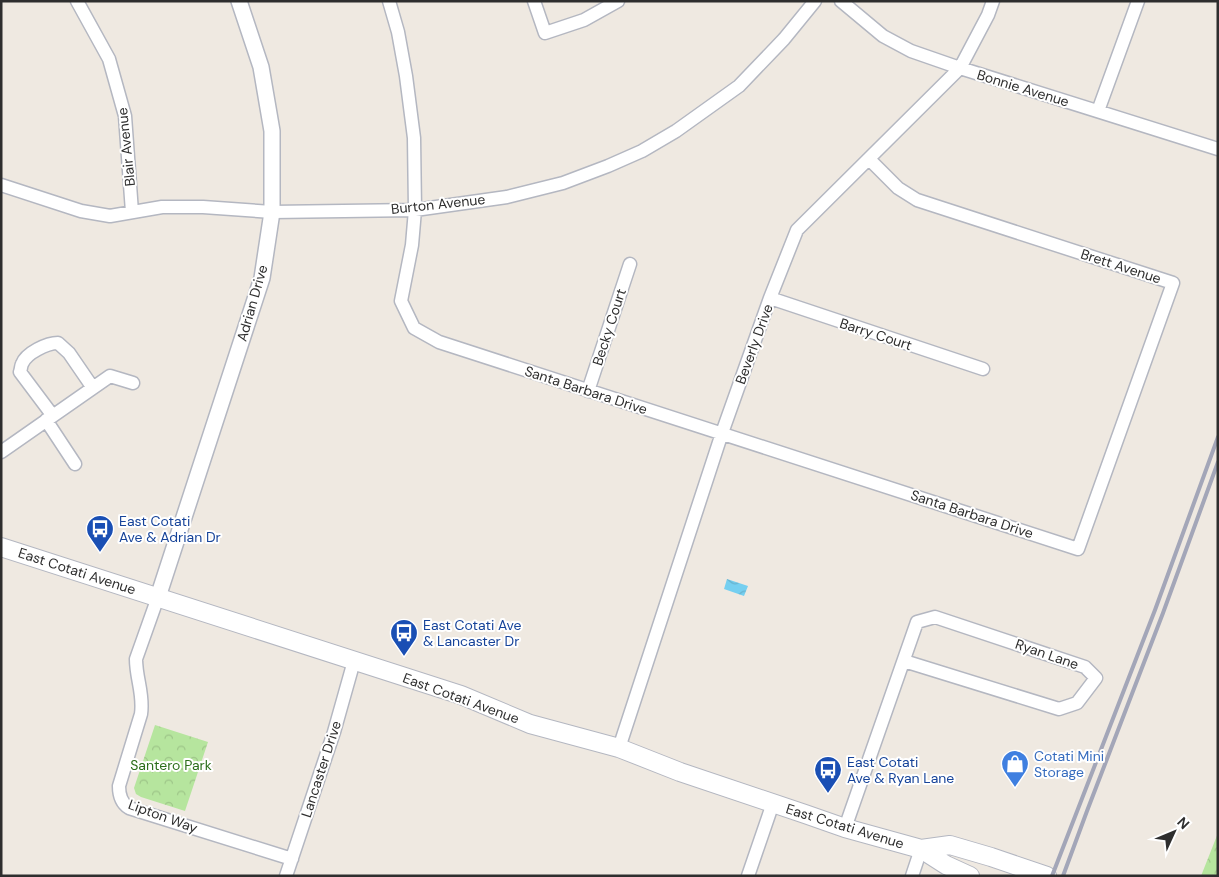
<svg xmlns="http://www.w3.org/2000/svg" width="1219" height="877" font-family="'DM Sans',sans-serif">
<defs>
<pattern id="forest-crowns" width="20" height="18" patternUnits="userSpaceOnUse" patternTransform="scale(1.25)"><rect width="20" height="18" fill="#b6e59e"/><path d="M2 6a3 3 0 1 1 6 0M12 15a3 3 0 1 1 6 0" fill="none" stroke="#9dc588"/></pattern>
<pattern id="water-waves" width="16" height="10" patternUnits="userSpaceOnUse" patternTransform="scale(1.25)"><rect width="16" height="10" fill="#75cff0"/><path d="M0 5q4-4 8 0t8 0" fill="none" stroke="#66b2ce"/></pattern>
</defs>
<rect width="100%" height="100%" fill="#efe9e1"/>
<path fill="url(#forest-crowns)" d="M155,725L208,742L185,811L141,797L136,794L134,788Z
M1218,833V876H1201Z"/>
<path fill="url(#water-waves)" d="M727,579L748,586L744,596L724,589Z"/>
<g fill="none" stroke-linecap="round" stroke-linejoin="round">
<defs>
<path id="minor" d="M77,1L109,59L125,116L132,212
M389,1L398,32L406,76L414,138L415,210L412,245L401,301L414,328L439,342L1078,549L1173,283L917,200L898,188L869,159
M534,1L545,33L584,20L618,1
M841,1L883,36L911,51L960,68L1218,149
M1098,111L1138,1
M1,185L81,211L110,216L162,207H203L272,212L415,210L507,197L563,183L608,166L642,151L676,131L739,86L784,39L815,1
M770,298L983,369
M588,391L630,264
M53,416L20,372C21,369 21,366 22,364C26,353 47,343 58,343L69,353L93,388
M46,420L75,464
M1,452L110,376L133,383
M158,597L136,659C136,679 144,694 141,714L119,786C119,795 121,803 129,808L292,859
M619,748L722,433L770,298L797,230L960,68L988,15L993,1
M845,828L917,622L935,617L1085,667L1096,678L1077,703L1059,709L904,661
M286,876L334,732L354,661
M748,876L773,803
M912,876L921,849"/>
<path id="tertiary" d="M158,597L262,278L272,212V131L261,67L239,1"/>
<path id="secondary" d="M1,547L461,695L530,724L619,748L680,772L805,814L845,828L921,849L946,865L970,876
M921,849L950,845L991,857L1047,876"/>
</defs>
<use href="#minor" stroke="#b4b7c1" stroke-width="15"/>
<use href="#tertiary" stroke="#b4b7c1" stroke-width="18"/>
<use href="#secondary" stroke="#b4b7c1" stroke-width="20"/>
<use href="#minor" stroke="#fff" stroke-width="12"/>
<use href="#tertiary" stroke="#fff" stroke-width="15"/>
<use href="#secondary" stroke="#fff" stroke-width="18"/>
<path stroke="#a3a6b8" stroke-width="4" d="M1052,876L1155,610L1218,437
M1063,876L1087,811L1163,613L1218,462"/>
</g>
<defs>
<symbol id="bus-pin" viewBox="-11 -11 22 30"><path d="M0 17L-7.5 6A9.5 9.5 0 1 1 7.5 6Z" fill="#1a4fb4" stroke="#fff"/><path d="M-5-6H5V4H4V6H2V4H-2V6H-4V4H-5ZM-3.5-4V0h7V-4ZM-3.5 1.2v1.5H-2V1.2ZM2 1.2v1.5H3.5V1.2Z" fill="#fff"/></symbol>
<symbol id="shop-pin" viewBox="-11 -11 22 30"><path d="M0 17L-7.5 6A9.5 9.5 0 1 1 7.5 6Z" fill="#3f7fe0" stroke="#fff"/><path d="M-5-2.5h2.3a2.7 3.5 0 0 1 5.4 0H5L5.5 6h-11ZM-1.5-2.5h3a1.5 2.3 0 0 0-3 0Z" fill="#fff"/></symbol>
</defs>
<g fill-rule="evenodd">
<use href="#bus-pin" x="84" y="513" width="32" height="43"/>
<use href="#bus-pin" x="388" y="617" width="32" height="43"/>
<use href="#shop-pin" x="999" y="748" width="32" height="43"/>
<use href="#bus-pin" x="812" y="754" width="32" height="43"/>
</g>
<g text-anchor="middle" stroke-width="4" stroke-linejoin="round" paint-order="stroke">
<g font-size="14" fill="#2e2e2e" stroke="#fff">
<text transform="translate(1023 88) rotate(17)" y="5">Bonnie Avenue</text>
<text transform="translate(126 147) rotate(-96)" y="5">Blair Avenue</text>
<text transform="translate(438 204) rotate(-6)" y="5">Burton Avenue</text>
<text transform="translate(1121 266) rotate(18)" y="5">Brett Avenue</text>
<text transform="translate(252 303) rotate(-74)" y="5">Adrian Drive</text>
<text transform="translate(609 327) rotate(-72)" y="5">Becky Court</text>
<text transform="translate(876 334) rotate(18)" y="5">Barry Court</text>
<text transform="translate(754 344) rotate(-70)" y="5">Beverly Drive</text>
<text transform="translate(586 390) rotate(18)" y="5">Santa Barbara Drive</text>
<text transform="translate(972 514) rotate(18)" y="5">Santa Barbara Drive</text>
<text transform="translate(77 571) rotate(18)" y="5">East Cotati Avenue</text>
<text transform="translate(1047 654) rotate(19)" y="5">Ryan Lane</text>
<text transform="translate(461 698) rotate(20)" y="5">East Cotati Avenue</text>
<text transform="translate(321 769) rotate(-72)" y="5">Lancaster Drive</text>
<text transform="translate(163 816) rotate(20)" y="5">Lipton Way</text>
<text transform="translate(845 826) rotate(17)" y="5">East Cotati Avenue</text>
</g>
<g font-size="14" fill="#164399" stroke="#fff" text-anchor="start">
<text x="119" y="526">East Cotati<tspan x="119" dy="16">Ave &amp; Adrian Dr</tspan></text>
<text x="423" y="630">East Cotati Ave<tspan x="423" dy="16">&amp; Lancaster Dr</tspan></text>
<text x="847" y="767">East Cotati<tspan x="847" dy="16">Ave &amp; Ryan Lane</tspan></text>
</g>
<g font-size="14" fill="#366cbe" stroke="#fff" text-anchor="start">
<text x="1034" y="761">Cotati Mini<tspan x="1034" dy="16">Storage</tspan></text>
</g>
<g font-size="14" fill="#2c6e1b" stroke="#fff">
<text x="171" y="770">Santero Park</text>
</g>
</g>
<rect width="1219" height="877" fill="none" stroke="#2e2e2e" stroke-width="5"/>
<g transform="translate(1174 832) rotate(46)" stroke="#ffffff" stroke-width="4" paint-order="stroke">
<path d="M0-4L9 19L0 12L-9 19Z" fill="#2e2e2e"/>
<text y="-8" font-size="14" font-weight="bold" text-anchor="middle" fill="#2e2e2e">N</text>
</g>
</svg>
